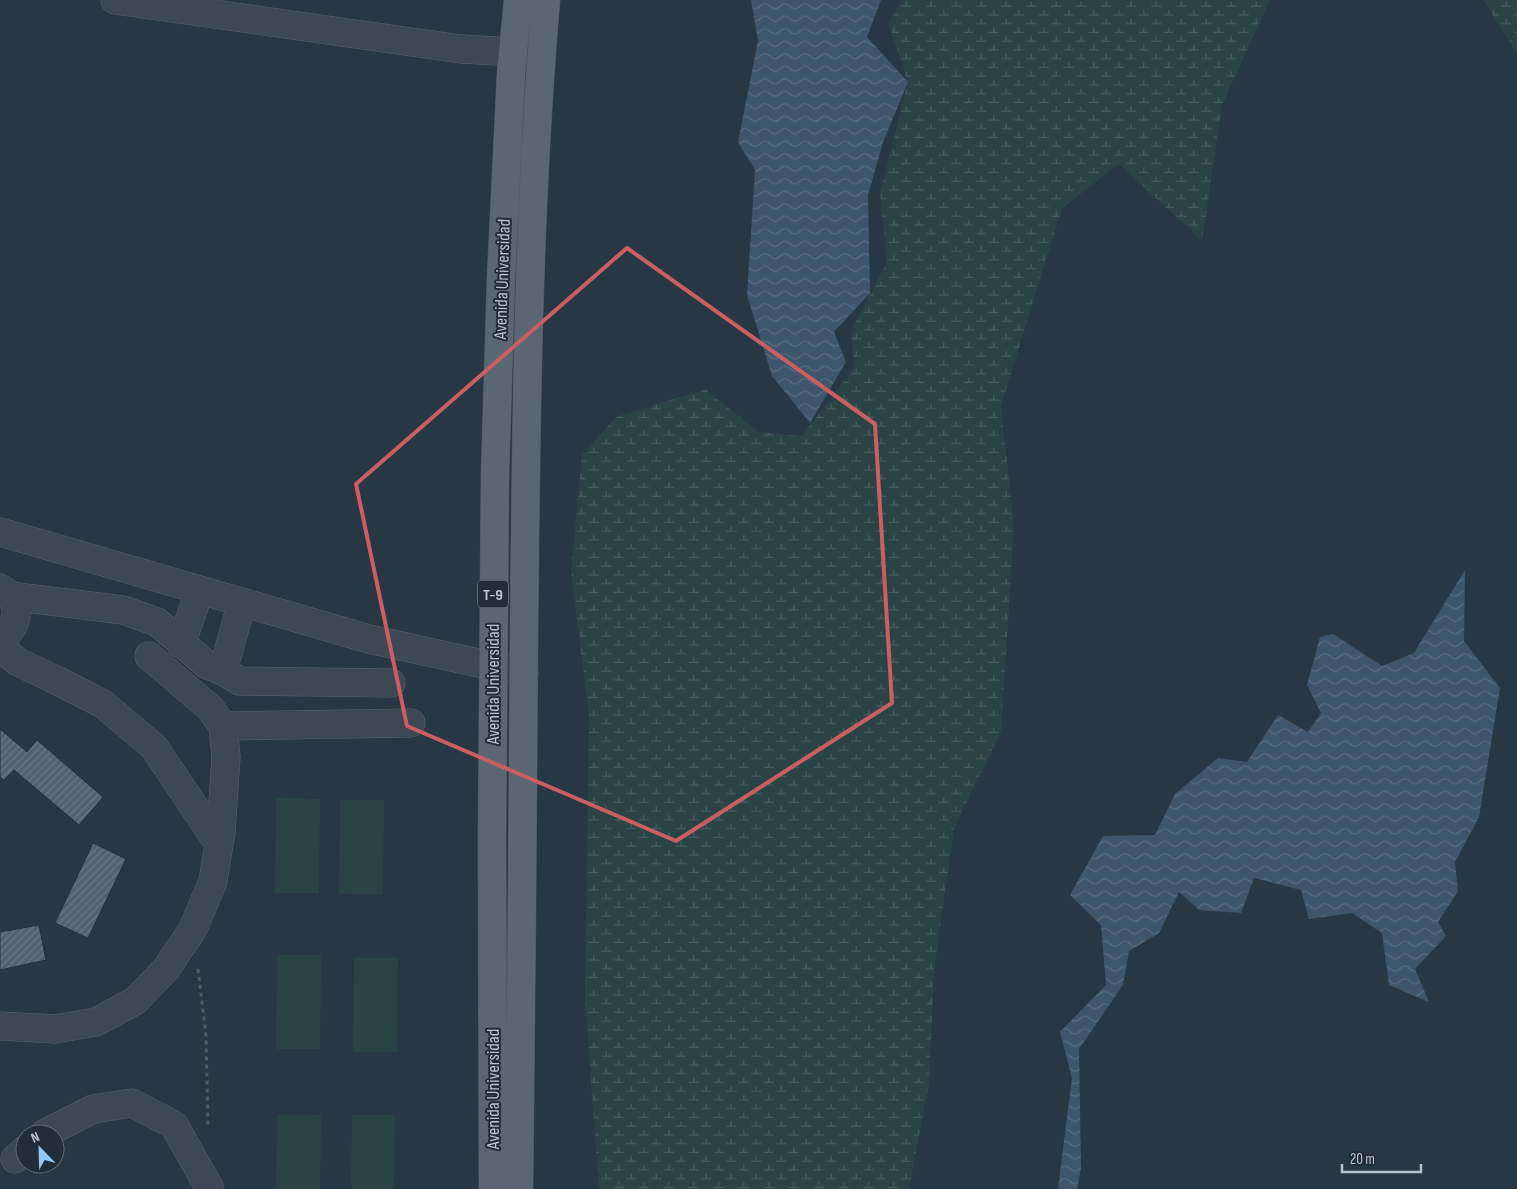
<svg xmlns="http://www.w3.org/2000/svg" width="1517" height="1189" font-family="'Sofia Sans Condensed',sans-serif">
<defs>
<pattern id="wetland-marsh" width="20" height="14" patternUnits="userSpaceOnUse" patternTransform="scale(1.25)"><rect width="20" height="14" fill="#2a4445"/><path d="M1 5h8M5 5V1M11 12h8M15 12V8" fill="none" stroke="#475d5f"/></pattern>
<pattern id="water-waves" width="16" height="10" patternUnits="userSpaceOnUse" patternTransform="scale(1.25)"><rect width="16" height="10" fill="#3e566c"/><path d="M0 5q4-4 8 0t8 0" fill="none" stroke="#586d80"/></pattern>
<pattern id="building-hatch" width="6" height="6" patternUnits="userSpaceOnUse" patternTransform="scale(1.25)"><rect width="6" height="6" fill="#536271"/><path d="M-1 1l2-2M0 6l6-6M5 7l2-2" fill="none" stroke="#6a7784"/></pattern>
</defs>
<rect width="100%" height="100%" fill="#283744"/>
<path fill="url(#wetland-marsh)" d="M902,0H1270L1222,105L1202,241L1119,164L1062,208L1001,406L1014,527L1001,732L954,828L934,971L929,1083L909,1189H599L585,1000L589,714L571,572L582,455L616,417L705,389L758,432L802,436L854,368L851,331L887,262L880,193L908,82L888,23Z
M1483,0H1517V53Z"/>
<path fill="#2a4445" d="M276,798L320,799L319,893H275Z
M340,800H384L383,895L339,894Z
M277,955H321L320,1049H276Z
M354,958H398L397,1052H353Z
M277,1114L321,1115L320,1189H276Z
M352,1115H395L394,1189H351Z"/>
<path fill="url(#water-waves)" d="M751,0H881L867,37L908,82L883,142L868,195L870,293L834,332L846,362L810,423L772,376L747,295L755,170L738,142L758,41Z
M1465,570L1464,641L1500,688L1479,817L1455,862L1458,891L1438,922L1446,936L1415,969L1429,1002L1389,985L1382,933L1352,913L1309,919L1301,890L1254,878L1241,913L1199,910L1179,892L1159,933L1129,951L1123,985L1079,1049L1081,1168L1077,1189H1058L1072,1078L1060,1032L1106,985L1101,925L1070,895L1103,836L1155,835L1175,794L1218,758L1247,762L1278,715L1308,732L1321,713L1307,685L1320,637L1333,634L1382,666L1414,653Z"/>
<path fill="url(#building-hatch)" stroke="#232f3b" d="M0,729L27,752L37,740L103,797L79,825L14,770L4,780L0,777Z
M93,843L126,859L88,938L55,923Z
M39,925L46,960L0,970V932Z"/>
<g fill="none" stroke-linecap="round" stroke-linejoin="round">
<defs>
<path id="minor" d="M115,0L461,49L514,52
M0,532L369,639L524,673
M0,588C23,601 20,626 0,640
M10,596L123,610L157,622L207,665L223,671L239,681L391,683
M181,644L200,590
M0,648L18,662L58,681L103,704L154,747L219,844
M223,671L242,602
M223,726L411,723
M0,1026L55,1029L96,1022L135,1001L166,969L193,929L213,881L221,832L226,757L223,726L210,708L149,656
M44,1134L93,1109L132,1103L174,1125L210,1189
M15,1159L25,1150"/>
<path id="major" d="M493,1189L492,838L495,475L501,279L511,74L518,0
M519,1189C521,1004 523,818 524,633C526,422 528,210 546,0"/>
</defs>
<use href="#minor" stroke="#5a6671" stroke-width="29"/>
<use href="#major" stroke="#495460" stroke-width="29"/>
<path stroke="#486061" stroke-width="3" stroke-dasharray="4 4" stroke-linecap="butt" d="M198,969L206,1036L208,1127"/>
<use href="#minor" stroke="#3c4853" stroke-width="28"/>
<use href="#major" stroke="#5a6773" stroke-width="28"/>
</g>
<path fill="none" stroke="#cc5e62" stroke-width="4" stroke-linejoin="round" d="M627,248L875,424L892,703L676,841L407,726L356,484Z"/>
<g text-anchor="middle" stroke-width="4" stroke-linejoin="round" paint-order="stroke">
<rect fill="#212d39" stroke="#8b96a1" stroke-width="1" x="478" y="580.5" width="30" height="27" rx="4"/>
<g font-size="16" font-weight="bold" fill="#b9c3cd">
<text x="493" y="600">T-9</text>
</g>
<g font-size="18" fill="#b9c3cd" stroke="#212d39">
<text transform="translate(502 279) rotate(-88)" y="6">Avenida Universidad</text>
<text transform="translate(493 684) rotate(-90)" y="6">Avenida Universidad</text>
<text transform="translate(493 1089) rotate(-90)" y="6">Avenida Universidad</text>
</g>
</g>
<g transform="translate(40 1149) rotate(337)"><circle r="24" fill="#212d39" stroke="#5e6974"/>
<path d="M0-4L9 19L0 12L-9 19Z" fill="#93c5f8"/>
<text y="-8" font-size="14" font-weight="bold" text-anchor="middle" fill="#b9c3cd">N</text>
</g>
<path d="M1342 1164v8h79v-8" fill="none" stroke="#b9c3cd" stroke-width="2.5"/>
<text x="1350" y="1164" font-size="15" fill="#b9c3cd" stroke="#212d39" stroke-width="4" paint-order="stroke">20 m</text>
</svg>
